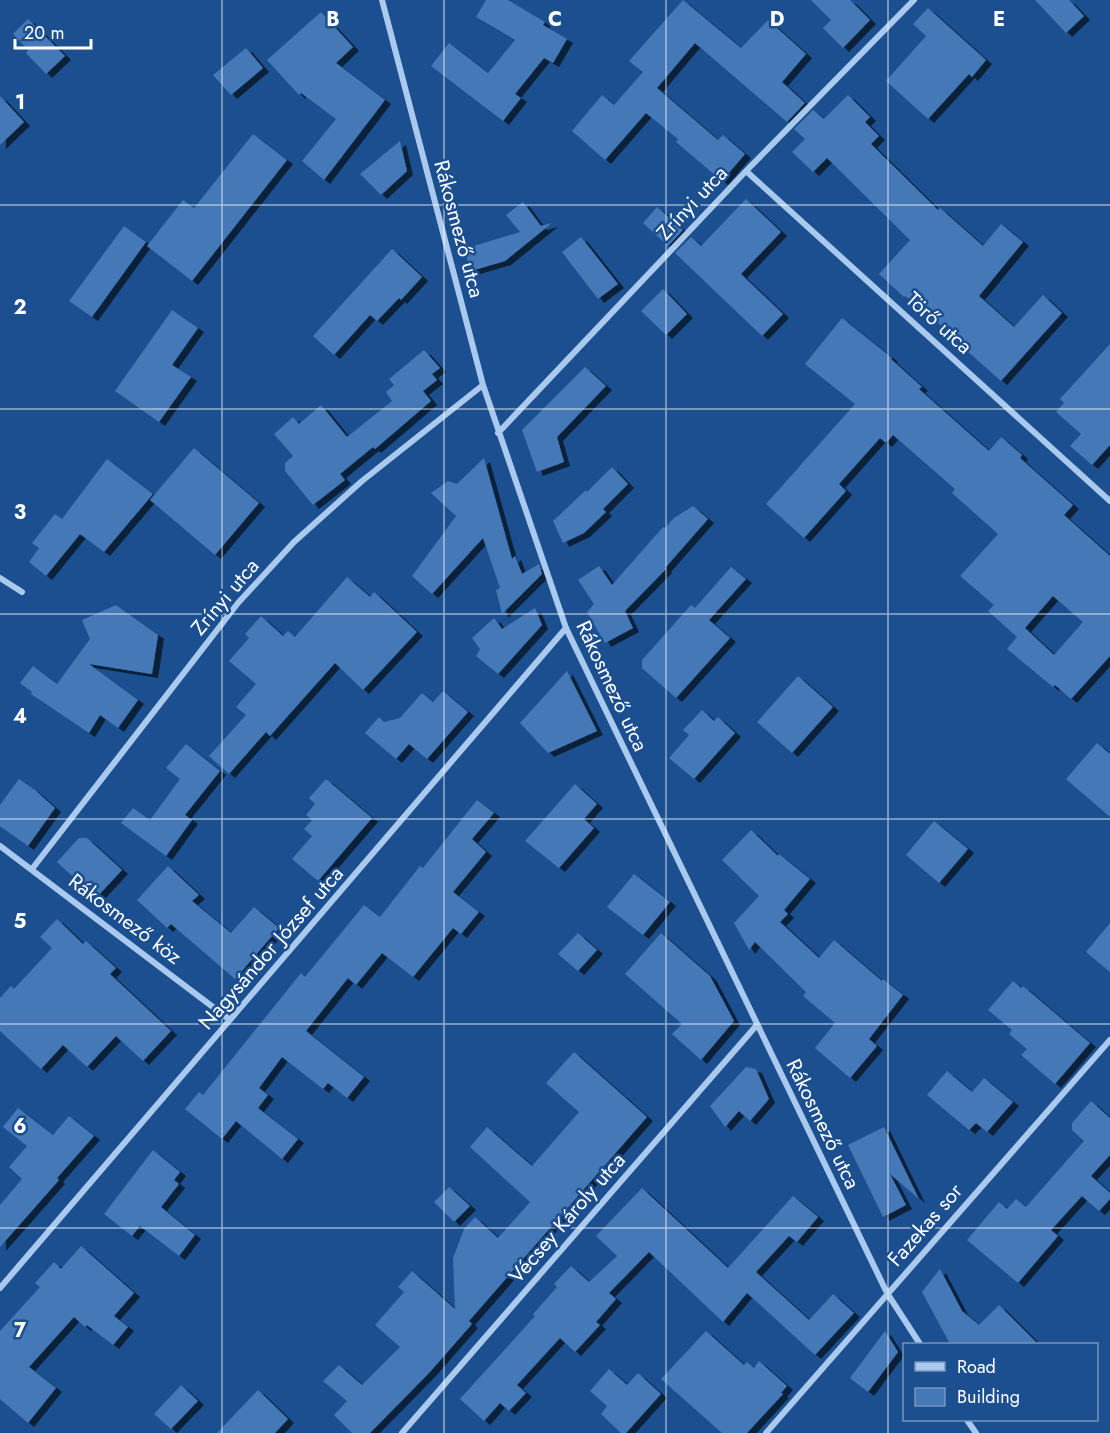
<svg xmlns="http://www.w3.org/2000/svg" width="1110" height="1433" font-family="Jost,sans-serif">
<defs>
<filter id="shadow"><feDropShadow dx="6" dy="4" stdDeviation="0" flood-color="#0009"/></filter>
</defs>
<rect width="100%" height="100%" fill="#1b4f8f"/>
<path fill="#4478b7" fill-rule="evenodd" filter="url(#shadow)" d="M486,0H508L545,22L543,25L567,39L553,63L544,58L515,94L521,98L503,121L431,66L449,43L488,73L515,40L476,17Z
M683,0L741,48L768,20L806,54L782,82L805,103L787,122L695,43L657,88L718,140L723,135L745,154L722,181L676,142L678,139L646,113L605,160L572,131L602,95L614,105L643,72L629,61Z
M811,0H850L870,20L843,48L823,28L831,20Z
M1035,0H1069L1084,16L1066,33Z
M928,8L986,60L972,77L969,74L928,119L886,81L926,36L913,24Z
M321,12L353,47L336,63L385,100L324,180L302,161L336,119L301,93L299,95L267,60Z
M28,19L65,56L46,74L26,53L28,50L13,34Z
M246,48L263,68L231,95L213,75Z
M848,95L870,117L865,122L879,136L871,144L938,210L940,208L983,246L1001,224L1023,242L979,296L1014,327L1043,295L1062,313L1001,381L958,343L960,341L905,296L904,297L879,274L910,240L827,158L813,172L792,152L805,139L794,129L813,110L824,119Z
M0,96L24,122L0,145Z
M253,134L287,160L192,281L147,246L183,200L194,208Z
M400,141L407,171L381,195L360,174Z
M746,199L781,232L741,274L783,314L762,336L675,253L691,237L701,246Z
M523,202L541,226L552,223L505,261L471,271L464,249L520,232L506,215Z
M657,207L683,230L668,246L643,223Z
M124,226L146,242L92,317L69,301Z
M581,237L618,284L598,299L562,252Z
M392,249L422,277L401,300L399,298L377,321L370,315L334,355L313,336Z
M663,289L687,314L666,335L641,311Z
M172,310L198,328L172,365L191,377L159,422L115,391Z
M842,318L892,358L891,359L922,387L919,389L989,451L1001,437L1022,455L1020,458L1073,505L1064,515L1110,556V656L1071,699L1055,685L1053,687L1007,649L1017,637L988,611L994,605L960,576L998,534L952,493L955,489L893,435L886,443L880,438L839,484L846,491L804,538L766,504L855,404L805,364ZM1053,596L1083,622L1054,655L1025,628Z
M1110,344V445L1092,465L1070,446L1081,434L1056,412L1064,403L1060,399Z
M424,350L440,368L432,374L437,380L423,391L431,401L375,449L373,447L340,474L345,480L313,505L285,471V463L293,456L274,434L293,417L299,424L321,405L347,437L392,401L386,392L394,385L389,379Z
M585,367L606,386L557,437L564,462L537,472L522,430Z
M194,448L259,503L215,555L150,500Z
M484,458L512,559L515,556L522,574L539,564L542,574L502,614L496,590L500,588L483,538L432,594L412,576L456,516L431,493L448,481L457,484Z
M107,459L153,494L104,552L80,534L46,576L29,562L39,548L32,543L55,514L62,519Z
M612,467L628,484L603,509L606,512L584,533L563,543L553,521L586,490L587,492Z
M693,506L708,519L665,568L666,569L625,611L633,628L605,643L587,612L594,604L578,580L599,566L612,585L663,527L665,528L674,518Z
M731,567L746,579L709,620L730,638L676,698L642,668V660L691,605L695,608Z
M347,577L370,597L374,592L417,632L363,690L335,663L270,736L266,732L229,774L209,756L246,715L236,707L256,684L229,661L249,638L245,634L261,616L283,636L288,631L295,637Z
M116,605L158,635L152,674L89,664L138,700L118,728L100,715L89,733L31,694L32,692L20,683L33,666L57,684L90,639L82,620Z
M535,608L542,625L498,674L476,656L480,649L472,638L494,618L502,629Z
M567,671L597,731L548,753L520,723Z
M798,676L833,707L792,753L757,722Z
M443,691L468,712L427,759L409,744L396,759L365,733L379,717L384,722L400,718L422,693L433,702Z
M702,710L714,721L718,717L735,733L694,779L669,758L689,735L683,730Z
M1097,743L1110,754V817L1066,779Z
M186,744L220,771L185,815L192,820L166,856L121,823L133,808L150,820L180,779L166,768Z
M19,779L35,790L55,808L28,846L0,826V805Z
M326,779L372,818L318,881L292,859L312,836L304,829L312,820L306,815L315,804L309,798Z
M575,784L597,804L584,819L594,828L559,868L525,841Z
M477,800L494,813L472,839L486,852L453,892L479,912L461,934L453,928L413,977L382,953L356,985L348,978L306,1031L364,1077L347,1098L328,1083L323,1089L282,1057L259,1088L268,1095L258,1108L298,1139L282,1159L236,1121L222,1139L185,1109L199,1092L203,1095L301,973L305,977L364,905L380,917L420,866L423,868Z
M934,821L968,849L939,883L906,855Z
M751,830L778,856L779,854L810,879L784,910L788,914L780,922L819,958L834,940L882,981L883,979L903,995L869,1039L877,1046L850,1078L815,1048L835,1023L803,996L806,992L755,942L749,950L734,923L759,896L722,860Z
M79,838H87L122,870L96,898L57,862Z
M168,866L199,895L192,901L231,933L254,907L279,928L235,979L171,924L167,928L137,900Z
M634,874L670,902L643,935L607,907Z
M57,919L83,944L86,941L116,968L110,974L171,1031L143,1061L116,1036L87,1067L63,1045L41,1069L0,1031V998L11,986L14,989L52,948L40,937Z
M1110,923V972L1086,952Z
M578,933L597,950L578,971L558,954Z
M661,933L710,976L734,1021L701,1060L672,1034L682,1024L625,974Z
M1013,981L1021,988L1023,986L1090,1043L1055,1084L1021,1055L1027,1049L1009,1034L1012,1030L988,1010Z
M574,1052L647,1117L469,1321L472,1324L429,1373L370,1433H352L334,1415L347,1401L323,1381L339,1365L362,1385L400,1347L375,1325L404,1292L398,1287L412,1271L455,1309L453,1258L464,1229L475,1217L498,1238L530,1202L470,1147L487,1127L532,1166L579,1112L546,1083Z
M746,1067L756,1069L769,1099L750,1121L739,1111L725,1127L710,1106Z
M947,1071L972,1092L984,1078L1013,1102L987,1132L976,1123L969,1130L927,1095Z
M1091,1101L1110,1118V1155L1091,1176L1110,1193V1199L1099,1211L1082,1196L1051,1230L1058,1236L1018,1283L967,1240L999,1202L1007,1209L1016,1199L1026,1207L1084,1141L1072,1130V1123Z
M18,1108L53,1135L69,1116L94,1136L57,1178L59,1180L0,1247V1205L22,1179L9,1167L27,1146L3,1127Z
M884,1127L919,1199L890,1174L906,1205L883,1217L848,1145Z
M153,1150L180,1172L174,1180L179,1184L161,1207L195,1235L179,1256L140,1226L132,1236L104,1214Z
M449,1187L470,1206L454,1222L434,1202Z
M642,1188L728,1268L793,1196L818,1217L797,1242L789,1236L756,1272L809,1320L833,1294L854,1313L815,1355L747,1293L723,1322L649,1252L609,1293L616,1299L596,1322L600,1325L575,1352L560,1338L517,1385L526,1393L509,1411L500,1403L484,1421L460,1399L535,1316L533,1314L557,1287L554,1284L571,1266L589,1282L617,1256L596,1236Z
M81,1246L134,1293L114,1316L128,1327L113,1345L87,1325L85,1327L74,1317L29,1367L56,1388L28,1423L0,1399V1331L40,1287L35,1283L54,1262L61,1269Z
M940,1269L962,1311L979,1325L999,1305L1038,1344H950L922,1292Z
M706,1331L744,1365L747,1362L754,1368L759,1361L787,1386L781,1393L783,1394L747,1433H722L661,1379Z
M885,1331L898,1352L868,1392L850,1378Z
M609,1369L627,1385L638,1373L661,1394L626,1433H621L601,1414L607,1406L590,1391Z
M181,1385L198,1401L171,1429L154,1414Z
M258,1390L288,1419L275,1433H217Z"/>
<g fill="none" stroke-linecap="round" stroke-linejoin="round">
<path stroke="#a9c9ee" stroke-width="6" d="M382,0L483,385L566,628L887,1293L920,1344
M746,171L1110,501
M498,433L746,171L914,0
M0,578L22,592
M0,846L230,1020
M32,869L238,603L294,542L362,481L483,385
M0,1288L566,628
M967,1420L976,1433
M402,1433L756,1026
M766,1433L1110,1040"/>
</g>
<path fill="none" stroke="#fff" stroke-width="1.5" stroke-opacity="0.55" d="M222,0V1433M444,0V1433M666,0V1433M888,0V1433M0,205H1110M0,409H1110M0,614H1110M0,819H1110M0,1024H1110M0,1228H1110"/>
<g text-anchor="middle" stroke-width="5" stroke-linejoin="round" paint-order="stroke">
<g font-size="21" fill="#fff" stroke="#1b4f8f">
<text transform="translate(692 203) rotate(-47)" y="7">Zrínyi utca</text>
<text transform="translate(459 229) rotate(75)" y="7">Rákosmező utca</text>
<text transform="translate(939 323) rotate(42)" y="7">Törő utca</text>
<text transform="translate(225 597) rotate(-50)" y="7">Zrínyi utca</text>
<text transform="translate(612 686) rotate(65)" y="7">Rákosmező utca</text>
<text transform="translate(125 919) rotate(37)" y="7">Rákosmező köz</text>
<text transform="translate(271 948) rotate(-49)" y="7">Nagysándor József utca</text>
<text transform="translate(823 1124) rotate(64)" y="7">Rákosmező utca</text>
<text transform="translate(567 1218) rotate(-49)" y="7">Vécsey Károly utca</text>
<text transform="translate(925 1225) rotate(-49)" y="7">Fazekas sor</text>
</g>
</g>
<g font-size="20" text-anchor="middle" font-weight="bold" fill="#fff" stroke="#1b4f8f" stroke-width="5" stroke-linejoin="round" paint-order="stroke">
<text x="333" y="26">B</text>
<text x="555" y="26">C</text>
<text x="777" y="26">D</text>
<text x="999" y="26">E</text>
<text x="20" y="109">1</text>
<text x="20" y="314">2</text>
<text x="20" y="519">3</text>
<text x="20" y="723">4</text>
<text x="20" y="928">5</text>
<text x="20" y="1133">6</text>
<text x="20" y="1337">7</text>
</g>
<rect x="903" y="1343" width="195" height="78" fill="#1b4f8f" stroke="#7695bc" stroke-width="1.5"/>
<rect x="915" y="1362" width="30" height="9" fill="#a9c9ee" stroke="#7695bc" stroke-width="1.5"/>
<text x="957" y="1373" font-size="18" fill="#ffffff">Road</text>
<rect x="915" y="1388" width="30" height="18" fill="#4478b7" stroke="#7695bc" stroke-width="1.5"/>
<text x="957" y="1403" font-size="18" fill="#ffffff">Building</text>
<path d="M15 39v9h76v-9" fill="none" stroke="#ffffff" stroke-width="3"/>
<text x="24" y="39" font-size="18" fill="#ffffff" stroke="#1b4f8f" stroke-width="4.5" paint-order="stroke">20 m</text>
</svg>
